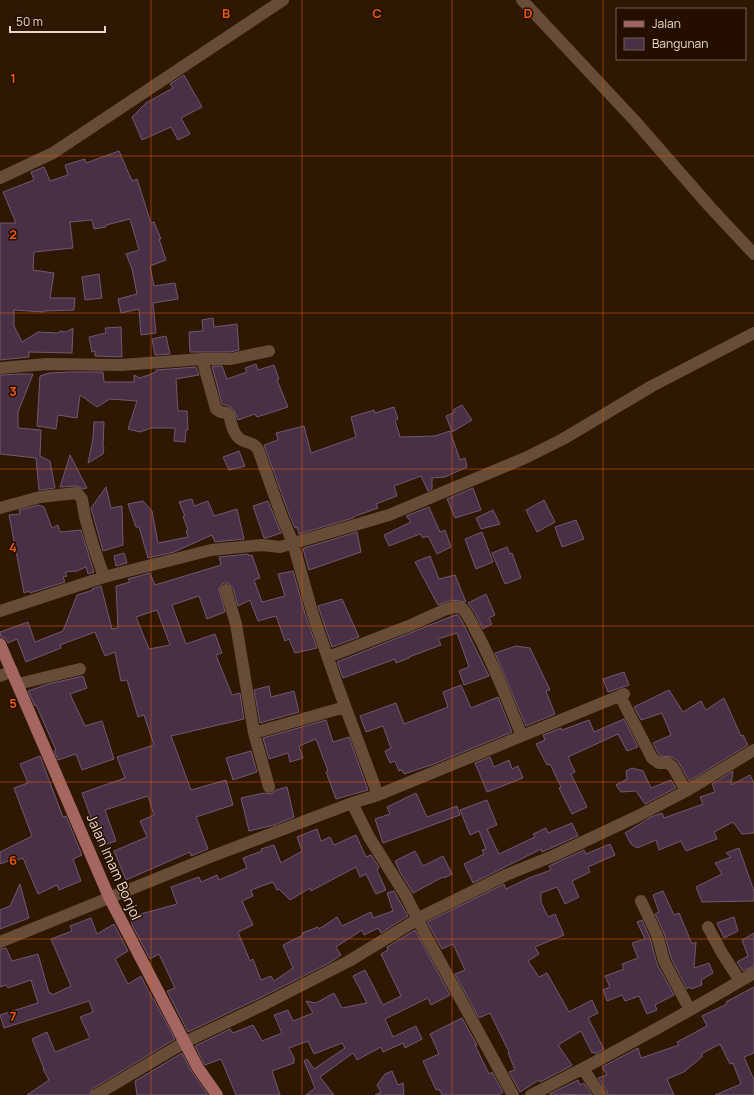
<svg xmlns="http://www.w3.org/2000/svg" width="754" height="1095" font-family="Manrope,sans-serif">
<rect width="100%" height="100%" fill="#2e1703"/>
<path fill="#483147" stroke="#725870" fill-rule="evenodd" d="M184,75L202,107L181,118L190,134L178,140L171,127L142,140L132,117L146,103L173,88L170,84Z
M119,151L132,181L137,179L151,223L154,222L161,239H159L166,260L150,266L154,286L175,283L178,299L153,303L156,333L141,335L139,309L121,313L118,299L137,294L132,269L126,254L139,250L130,219L106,225V227L94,229L92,220L70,222L73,248L34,252L33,270L54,273L50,298H75L74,310L44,311V312L14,310V326L22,342L38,332L59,333L60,331L66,332L73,328L72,353L29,352V357L0,360V223H16L3,192L34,180L31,172L44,167L50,181L68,175L65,165L85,159L86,163Z
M99,274L102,298L85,300L82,277Z
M213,318L214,327L237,324L239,350L230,352H190L189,332L203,331L202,320Z
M121,327L122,357L95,356V351L92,352L89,337L106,333L105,328Z
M166,336L170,354L155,355L152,339Z
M256,364L258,370L274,365L279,379L277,380L288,407L257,417L255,414L238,420L234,410L229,406L222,404L212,366H222L227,379L247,372L245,368Z
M196,367L199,375L176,379L178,411H187L188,430H186L185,442L174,441L175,428H151L140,432L128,429L137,401L110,399L97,407L80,395L77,418L58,415L56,429L37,426L40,376L49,373L69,372H103L104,382H134V375L140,378L156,372V370Z
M19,374H33L18,412V428L41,430L40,456L50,461L55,488L39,490L36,458L0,454V375Z
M462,405L472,420L452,432L446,416L455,412L453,410Z
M394,407L398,419L395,420L400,437L435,436L450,431L460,460L465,458L467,467L445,477L432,478V489L428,491L421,476L394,486L397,496L376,504L378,508L353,517V518L299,534L297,527L295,528L289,514L264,445L278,440L276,433L304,426L311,453L356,437L351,417L374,410L375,413Z
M94,422H104L103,447H104L103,454L88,463L93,438Z
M239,451L245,466L229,470L223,457Z
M70,455L87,488L83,489L77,486L60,487Z
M106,487L111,508L122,506L123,545L103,551L91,508Z
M473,488L481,510L455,518L447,499Z
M192,499L194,506L208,501L214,516L237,509L244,539L215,542L212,535L174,552L148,558L139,527H136L128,504L143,501L152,511L158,543L188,537L186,531L188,530L183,516H185L179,502Z
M544,500L555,522L537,532L526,510Z
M268,501L281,533L266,538H264L253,506Z
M39,505L44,507L52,528L58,525L60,532L81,530L94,572L88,574L86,567L77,571L65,572L67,576L63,577L65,582L30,593L29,591L24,593L9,515L20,514L19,510Z
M429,507L440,532L445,530L451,547L437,554L428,536L423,538L420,534L389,546L384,535L411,522L406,516Z
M493,510L500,524L481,529L476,518Z
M576,520L584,539L562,547L555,527Z
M357,532L361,552L309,570L303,549L304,548Z
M482,532L493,562L476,569L465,539Z
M507,547L510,554L512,553L521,578L505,584L492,553Z
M124,553L127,563L116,566L114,556Z
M248,554L249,556L252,555L260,578L254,580L262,602L285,596L278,574L293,571L306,617L317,648L295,653L289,639L285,641L276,616L258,621L250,600L238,606L233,588L228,583H224L221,585L219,589L225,612L207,619L199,596L172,605L186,644L215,634L222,653L216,655L232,695L240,693L244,719L171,736L191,790L226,780L233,805L196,817L208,849L191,856L190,852L126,880L114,851L147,837L140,821L154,815L148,796L105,810L116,841L101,846L82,793L125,778L117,757L154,745L144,715L138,717L127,680L121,681L115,652L105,656L95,632L60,645L61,648L26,662L17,639L8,643L5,638L1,637L0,632L28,622L35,642L63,631L77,595L93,590L92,589L101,586L112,629L118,628L116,586L130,582L128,579L150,573L155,585L221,565L219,557ZM157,610L170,645L149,649L136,617Z
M430,556L439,579L455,575L466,602L452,600L438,605L415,562Z
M486,594L495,615L489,618L492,624L483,629L475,613L468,603Z
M342,599L359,637L332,647L318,606Z
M455,615H458L462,621L489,676L464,685L459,671L469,667L457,633L438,639L441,645L409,657V658L396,663L395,659L343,678L337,662Z
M516,646L530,648L550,690L546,691L555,714L526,726L495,653Z
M624,672L629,685L608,692L603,679Z
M83,676L87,688L70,694L85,726L102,721L114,759L82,770L76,754L58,760L54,751L56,750L36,705L35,706L28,691L48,684Z
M461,685L471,708L498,697L512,732L434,764L404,774L402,770L399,771L395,761L390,763L385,751L391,748L383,726L366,732L360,716L396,703L404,724L448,707L443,692Z
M269,686L271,697L294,691L299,712L260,723L254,690Z
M669,690L683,712L701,701L706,710L724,698L741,736L743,735L748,745L689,781L678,761L672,757L661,756L658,753L653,743L671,735L662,713L641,720L634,707Z
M624,719L638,747L627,751L618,734L568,757L575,772L571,774L587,807L572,814L559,788L561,787L550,764L547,765L536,744L545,740L543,735L561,728L562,730L589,720L594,732Z
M326,720L333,742L349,737L368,790L336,799L326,772L328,771L316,739L299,746L303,758L290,762L288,753L269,759L263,738Z
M251,751L257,772L233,780L226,758Z
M40,756L63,817L66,816L82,855L73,859L81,881L59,890L57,885L38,894L23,858L18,860L17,858L0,864V852L32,836L14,788L28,783L20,764Z
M490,757L494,767L509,760L512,769L518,766L523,778L487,792L475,763Z
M632,768L643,771L651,788L671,780L676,788L645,804L636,791L621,792L616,785L627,779L626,771Z
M733,771L731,785L750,775L754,783V833L742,834L733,822L714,832L717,839L686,851L681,841L659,850L656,840L637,848L631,844L625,833L651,817L662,813L664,818L703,804L700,797L715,792L712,784Z
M287,787L294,817L274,825L249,831L241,798L264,793L271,794L276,790Z
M416,793L427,817L457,806L460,815L383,843L375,819L390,814L387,807Z
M487,800L497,825L487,829L499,854L535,837L533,834L546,828L548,833L572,823L578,836L542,852L541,849L473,883L464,864L484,854L482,850L486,849L479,831L470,835L460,810Z
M317,829L321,841L330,837L334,845L356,835L366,857L371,855L379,867L377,870L386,890L376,894L366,874L360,877L356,867L311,891L310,888L290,900L279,889L277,890L273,882L251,890L253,896L242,901L253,925L238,932L250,961L253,959L261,980L271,976L274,981L293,968L283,945L303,935L302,933L318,927L319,929L337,917L342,926L371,912L373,918L393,911L387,893L394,891L408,916L381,933L378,928L364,935L362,930L336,947L341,955L331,962L262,997L188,1032L167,991L175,988L159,954L150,959L133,927L130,917L177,904L171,887L199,877L201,882L217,875L219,880L247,868L243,858L262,851L261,849L274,845L281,863L302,851L297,837Z
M610,844L615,855L588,867L590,872L572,881L579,897L565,904L557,887L541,893V902L548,917L555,914L564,935L535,947L539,954L528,961L539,977L547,973L569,1012L592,1000L598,1013L588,1018L604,1049L595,1054L594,1052L592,1053L581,1031L558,1045L572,1065L571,1066L540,1082L539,1080L520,1092L509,1072L515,1070L508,1053L509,1052L490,1013L479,1018L455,974L465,970L453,944L442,949L427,922L504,884L506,889L529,878L551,870L549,866L584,850L586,854Z
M739,848L754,891V901L702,902L696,887L722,874L715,863L731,857L726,853Z
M415,851L423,866L443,856L452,874L444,878L443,877L413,893L400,872L395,861Z
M20,884L29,918L0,929V910L10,906Z
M663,891L674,915L679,913L692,944L696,942L694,968L709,963L713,973L701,980L702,985L691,989L690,987L687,989L671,958L664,933L655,914L659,912L653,895Z
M734,917L738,931L724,938L717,923Z
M91,918L97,934L114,924L128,951L115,959L128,984L141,976L152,998H153L175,1039L92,1089L89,1095H27L49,1080L43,1069H44L32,1039L47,1032L55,1052L90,1038L80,1017L93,1012L89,1001L4,1028L0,1015L38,1003L31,980L8,988L6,985L0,987V949L6,948L12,961L38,954L49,993H51L52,995L71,986L51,939L72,931L70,926Z
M642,920L650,938L657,964L674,995L655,1005L657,1010L647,1014L639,996L625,1001L622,995L607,1001L603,990L610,987L605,976L624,969L622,964L638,958L632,943L645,939L637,922Z
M415,930L450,995L431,1005L428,998L385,1019L393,1037L416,1026L422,1039L405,1048L403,1043L383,1052L381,1047L357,1060L353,1053L320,1077L334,1095H306L315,1088L304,1061L307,1059L314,1069L345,1048L342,1043L314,1054L308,1041L289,1048L294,1058V1063L272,1071L280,1095H236L221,1059L205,1065L204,1064L195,1046L230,1029L233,1033L253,1025L262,1041L282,1033L274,1015L288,1010L293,1021L313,1013L306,1001L316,1003L334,993L342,1008L367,1003L353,976L365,970L383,1005L401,996L381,954L388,950L387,947Z
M754,933V966L743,971L737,962L748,956L742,940Z
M754,987V1053L744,1057L754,1080V1095H715L741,1084L733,1063L730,1064L720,1044L701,1054L703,1056L684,1072L667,1079L674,1095H608L607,1091L598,1078L607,1075L602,1067L638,1048L641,1058L679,1045L677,1042L707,1026L702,1016L727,1004L726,1002Z
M462,1018L477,1045H475L489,1074L492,1072L503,1092L499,1095H442L439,1089L436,1090L423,1061L439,1054L430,1034Z
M182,1053L192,1072L208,1095H137L135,1081Z
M392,1071L398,1085L403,1083L404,1095H375L381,1092L377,1085L385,1074Z
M578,1080L580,1085L584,1083L592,1095L549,1094Z"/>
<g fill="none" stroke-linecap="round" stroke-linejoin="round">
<path stroke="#674d37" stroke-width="12" d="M522,0L635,121L710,207L754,254
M0,178L53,153L283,0
M202,359L216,409L221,412L227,413L229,415C231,421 232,431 237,436C243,445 254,439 259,452L282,517L293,543L313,615L338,687L378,795
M0,368L47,364L121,365L202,359H231L269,351
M0,508L40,497L77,493L82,499L85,517L93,545L104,577
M226,590L236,624L254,733L269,787
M0,611L104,577L211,550L262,545L280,547L389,515L525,458L563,439L652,386L754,333
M328,657L411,625L444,610L454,607L462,608C469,615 473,626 478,635C495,667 508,702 522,736
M0,676L12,671
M18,684L80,669
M620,696L652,758L659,763H668L673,767L686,791
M254,733L345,707
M352,803L369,837L406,896L425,934L513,1095
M641,901L657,935L664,961L690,1010
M708,927L722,953L740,981
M0,942L210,857L352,803L378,795L624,694
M583,1069L601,1095
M96,1095L185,1042L265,1004L349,961L423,916L506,875L553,856L638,816L686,791L754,750
M531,1095C607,1057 681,1016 754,973"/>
<path stroke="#a56661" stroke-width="12" d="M0,644L109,897L198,1068L217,1095"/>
</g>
<path fill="none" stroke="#e8590c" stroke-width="1" stroke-opacity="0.55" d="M151,0V1095M302,0V1095M452,0V1095M603,0V1095M0,156H754M0,313H754M0,469H754M0,626H754M0,782H754M0,939H754"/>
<g text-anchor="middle" stroke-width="3" stroke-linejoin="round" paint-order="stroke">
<g font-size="14" fill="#e8d8cb" stroke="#240e00">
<text transform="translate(114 867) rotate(66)" y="5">Jalan Imam Bonjol</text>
</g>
</g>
<g font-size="13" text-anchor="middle" font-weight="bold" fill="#e8590c" stroke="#240e00" stroke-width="3" stroke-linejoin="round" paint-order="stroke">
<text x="226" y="18">B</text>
<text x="377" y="18">C</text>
<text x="528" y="18">D</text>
<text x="13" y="83">1</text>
<text x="13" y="239">2</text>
<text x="13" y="396">3</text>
<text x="13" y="552">4</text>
<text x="13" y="708">5</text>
<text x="13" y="865">6</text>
<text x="13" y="1021">7</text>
</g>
<rect x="616" y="8" width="130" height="52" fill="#240e00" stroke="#725f51"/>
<rect x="624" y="21" width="20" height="6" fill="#a56661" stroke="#725f51"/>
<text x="652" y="28" font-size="12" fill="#e8d8cb">Jalan</text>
<rect x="624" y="38" width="20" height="12" fill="#483147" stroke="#725f51"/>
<text x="652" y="48" font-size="12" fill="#e8d8cb">Bangunan</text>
<path d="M10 26v6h95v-6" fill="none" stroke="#e8d8cb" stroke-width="2"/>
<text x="16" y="26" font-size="12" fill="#e8d8cb" stroke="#240e00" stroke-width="3" paint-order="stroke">50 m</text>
</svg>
